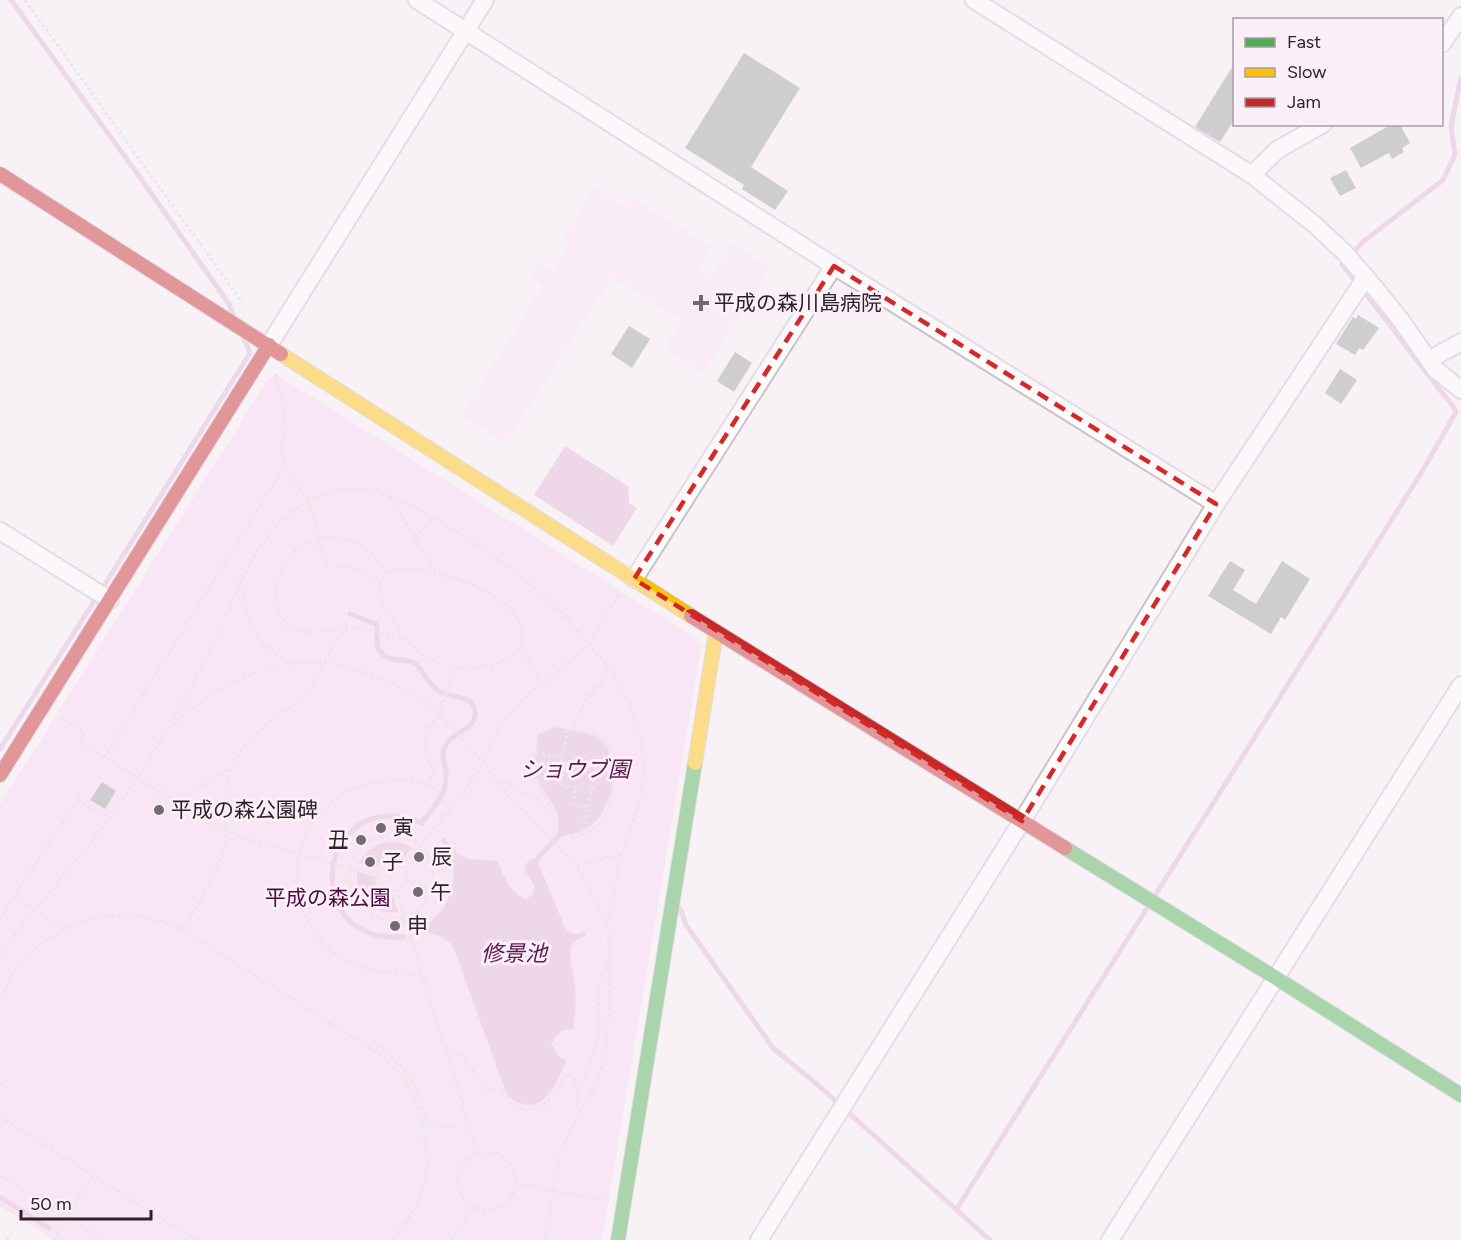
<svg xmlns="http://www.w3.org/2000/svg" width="1461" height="1240" font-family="Figtree,'Noto Sans JP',sans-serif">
<rect width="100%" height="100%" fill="#f8f2f7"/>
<path fill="#fce5f6" d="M595,187L624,206L631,197L713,248L700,268L711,275L732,243L771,267L703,374L664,349L681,321L612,277L506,444L461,416L543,285L530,277L540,261L554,270L569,245L562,240Z"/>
<path fill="#f9d5f1" d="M279,376L697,639L701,648L602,1240H54L0,1206V804L269,378Z"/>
<path fill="#e2b6d8" d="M565,446L628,486L629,503L637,508L613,546L534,495Z
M556,727L597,736L607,746L613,770L612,791L607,803L599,818L589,827L577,833L562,836L558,832V814L536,777L534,768L538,734Z
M443,837L459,855L468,859L498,861C504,878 509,890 525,899L533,895L535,886L528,876L524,866L532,858L538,862L565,928L570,933L576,934L585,931L586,936C579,938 573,940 571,947C568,955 574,975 575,985C576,1000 575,1015 573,1029L562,1030L551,1043L558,1055L566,1061C556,1088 538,1122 507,1095L453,946C442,936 437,934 421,932L420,929C442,917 457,892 453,866C451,856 445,848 441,840Z
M388,842C397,842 404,843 412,848L401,860C391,857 383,859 377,867L359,863C366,851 374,845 388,842Z
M357,872L375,876C375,888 382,894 393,895L398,912C372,915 356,898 357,872Z"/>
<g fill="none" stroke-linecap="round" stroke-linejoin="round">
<path stroke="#e2b6d8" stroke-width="5" d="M11,0L139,176L229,304L233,314
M350,614L376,624C379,632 374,642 379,650C388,663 400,658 413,662C421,665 428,686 440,692C452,698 477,695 475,715C473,732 451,732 445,747C441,755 444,762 446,770C447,774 446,779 445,784C444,798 430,811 422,823C413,820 405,817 395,816C314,812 306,944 403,937
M0,749L112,573L250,353L244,339
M531,866L560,834
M1154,897L1423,470L1456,412L1453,406C1415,360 1381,311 1342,265L1364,241L1443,180L1455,155L1451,127L1460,81L1461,79
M680,908L686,925L773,1048L819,1086L990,1240
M0,1197L49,1228
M956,1210L1149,905"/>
</g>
<path fill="#9b9f9e" d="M744,53L800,88L751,167L788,191L775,210L742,189L744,185L685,148Z
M1234,64V120L1220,142L1195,127Z
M1392,124H1400L1410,143L1402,148L1404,152L1392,159L1389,153L1361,168L1350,148Z
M1346,170L1356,188L1340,196L1330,178Z
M1358,315L1379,328L1363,350L1359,348L1355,355L1336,344L1353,317L1356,319Z
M629,326L650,339L632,368L611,354Z
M735,352L752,363L734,392L717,381Z
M1340,369L1357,380L1341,404L1325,393Z
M1230,561L1245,570L1233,590L1256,604L1282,561L1310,579L1285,620L1281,617L1271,634L1208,596Z
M102,782L116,791L105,809L90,800Z"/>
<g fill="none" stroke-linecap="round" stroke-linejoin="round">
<defs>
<path id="street" d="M417,0L834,266L1216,504
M974,0L1252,175L1315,225L1345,253L1375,288L1400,319L1435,369L1461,390
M1442,44L1461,16
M1252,175L1277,150L1323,124
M269,345L485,0
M1429,360L1461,342
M0,531L110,600
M634,579L834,266
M759,1240L1022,821L1216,504L1366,277
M1110,1240L1461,685"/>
<path id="fast" d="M1065,848L1276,978L1461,1095
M618,1240L695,763"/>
<path id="slow" d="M281,354L691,616
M695,763L716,632"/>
<path id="jam" d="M0,174L281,354
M691,616L1065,848
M0,775L269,345"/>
</defs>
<use href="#street" stroke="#cbc3c9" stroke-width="20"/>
<use href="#fast" stroke="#cbc3c9" stroke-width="16"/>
<use href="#slow" stroke="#cbc3c9" stroke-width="16"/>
<use href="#jam" stroke="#cbc3c9" stroke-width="16"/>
<path stroke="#d9d8d9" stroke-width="3" stroke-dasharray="3 3" stroke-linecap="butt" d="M25,0L239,298L241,304
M275,374L285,415L282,453L285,466L291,478L309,499L327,569L347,565L365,572L381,582
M390,497L436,572
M415,537L434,518
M387,573L371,552L353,540L336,537L319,538L296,549L284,564L277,580L275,599L280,616L289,625L307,633L349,627L384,633L405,639L423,655L443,664L462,668H476L497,664L512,657L521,646L522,629L513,610L492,594L469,583L436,572L408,568L387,573L379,589L383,604L405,639
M243,579C243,598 248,621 259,638C266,648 278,655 288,663
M521,646L541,684
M60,717L85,733L80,742L215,826L241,837L299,854L350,868L377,874
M169,729L187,712L215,691L247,676L288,663L325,662L361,671L395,684L429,704L440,714L483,762L502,789L577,866L607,923
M573,729C578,718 582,707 588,697C599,681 606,688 606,664
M104,757L285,466
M565,762L560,785L576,788L573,804L588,807
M497,780L513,785L544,806L551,809C548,800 543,794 539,787C532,776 532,765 533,752L561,758
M428,785L433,772L426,753V739L429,727L440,714L454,667
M172,799L197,789L230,768
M77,800L109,819
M349 877a42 42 0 1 1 84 0a42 42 0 1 1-84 0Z
M582,836L596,768
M571,837C580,836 586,835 593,829C614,813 626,759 604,740C593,732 581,731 568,728L561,762L617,772
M377 876a15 15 0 1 1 30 0a15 15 0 1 1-30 0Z
M402,866L420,846L466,790L483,762L501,723L530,693L569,663L589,643L619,594
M577,866L621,854
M406,880L432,888
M396,890L478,1154
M14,896L65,929
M0,919L83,791
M183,930L203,896L223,854L226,831V792L230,768L246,743L261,729L281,713L300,702L312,686L335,642L348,628
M0,955L15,934L101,830L138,778L181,706L206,658L225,618L243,578L259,548L278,524L309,499L343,489L373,490L408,503L450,527L492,555L528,582L564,615L613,673L630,703L640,734L645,767L639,804L621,854L608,924L610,1006L606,1047L598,1080L567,1137L558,1161L545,1240
M422,974C401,973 379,974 359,966C346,961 334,954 324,945C320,941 317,935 313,930C281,885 298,820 345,793C354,787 365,785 375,783C391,779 415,779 429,786C438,791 447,798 455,805
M0,1003C4,994 7,985 11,977C32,941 79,915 120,915C143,915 163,921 183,930L379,1054C389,1063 400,1073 407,1084C419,1103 427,1138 427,1160C427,1173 423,1189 418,1201C413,1214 402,1228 393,1240
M369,1047L372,1042C405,1066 419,1083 427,1124L469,1129
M445,1047L462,1056L484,1085L489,1089L501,1088C509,1106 525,1115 544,1104C555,1098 562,1084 566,1073L574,1080L577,1091L579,1114
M0,1077L2,1085L0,1088
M577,1091C591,1069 598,1044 599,1018C600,1007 596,995 599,985C601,977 605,970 608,962
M0,1117L196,1240
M458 1181a29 29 0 1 1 58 0a29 29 0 1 1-58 0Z
M0,1175L102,1240
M516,1183L552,1191L606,1200
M7,1240L11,1234
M53,1240L93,1175
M452,1240L474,1207"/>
<use href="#street" stroke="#fefdfe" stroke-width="16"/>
<use href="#fast" stroke="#4caf50" stroke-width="14"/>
<use href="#slow" stroke="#ffc107" stroke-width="14"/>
<use href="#jam" stroke="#c62828" stroke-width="14"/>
</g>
<path d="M0 0H1461V1240H0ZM834,266L1216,504L1022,821L634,579Z" fill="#f8f2f7" fill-opacity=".55" fill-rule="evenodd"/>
<path fill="none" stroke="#d62828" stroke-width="4.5" stroke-dasharray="12 8" stroke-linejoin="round" d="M834,266L1216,504L1022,821L634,579Z"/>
<g fill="#746b72" stroke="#fbeff8" stroke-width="2">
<path d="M698 294h6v6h6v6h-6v6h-6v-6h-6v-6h6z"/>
<circle cx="159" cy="810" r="6"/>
<circle cx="381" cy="828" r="6"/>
<circle cx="361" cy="840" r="6"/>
<circle cx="419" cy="857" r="6"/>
<circle cx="370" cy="862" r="6"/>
<circle cx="418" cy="892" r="6"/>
<circle cx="395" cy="926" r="6"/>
</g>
<g text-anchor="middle" stroke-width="6" stroke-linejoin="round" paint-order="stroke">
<g font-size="21" fill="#2d222a" stroke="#fbeff8" text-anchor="start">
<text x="714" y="310">平成の森川島病院</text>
<text x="171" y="817">平成の森公園碑</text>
<text x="393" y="835">寅</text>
<text x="349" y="847" text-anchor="end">丑</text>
<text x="431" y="864">辰</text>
<text x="382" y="869">子</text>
<text x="430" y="899">午</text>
<text x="407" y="933">申</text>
</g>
<g font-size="21" fill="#4e0945" stroke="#fbeff8">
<text x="328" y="905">平成の森公園</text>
</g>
<g font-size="22" font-style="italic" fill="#5d1a53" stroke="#fbeff8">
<text x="575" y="777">ショウブ園</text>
<text x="514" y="961">修景池</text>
</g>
</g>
<rect x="1233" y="18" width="210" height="108" fill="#fbeff8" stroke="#a99da6" stroke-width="1.5"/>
<rect x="1245" y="38" width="30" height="9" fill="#4caf50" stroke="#a99da6" stroke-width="1.5"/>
<text x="1287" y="48" font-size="18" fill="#2d222a">Fast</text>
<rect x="1245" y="68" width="30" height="9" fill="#ffc107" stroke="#a99da6" stroke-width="1.5"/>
<text x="1287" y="78" font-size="18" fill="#2d222a">Slow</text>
<rect x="1245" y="98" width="30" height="9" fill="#c62828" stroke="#a99da6" stroke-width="1.5"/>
<text x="1287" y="108" font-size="18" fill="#2d222a">Jam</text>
<path d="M21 1210v9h130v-9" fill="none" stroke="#2d222a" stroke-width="3"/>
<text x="30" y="1210" font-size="18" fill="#2d222a" stroke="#fbeff8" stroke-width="4.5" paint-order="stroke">50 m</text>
</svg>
